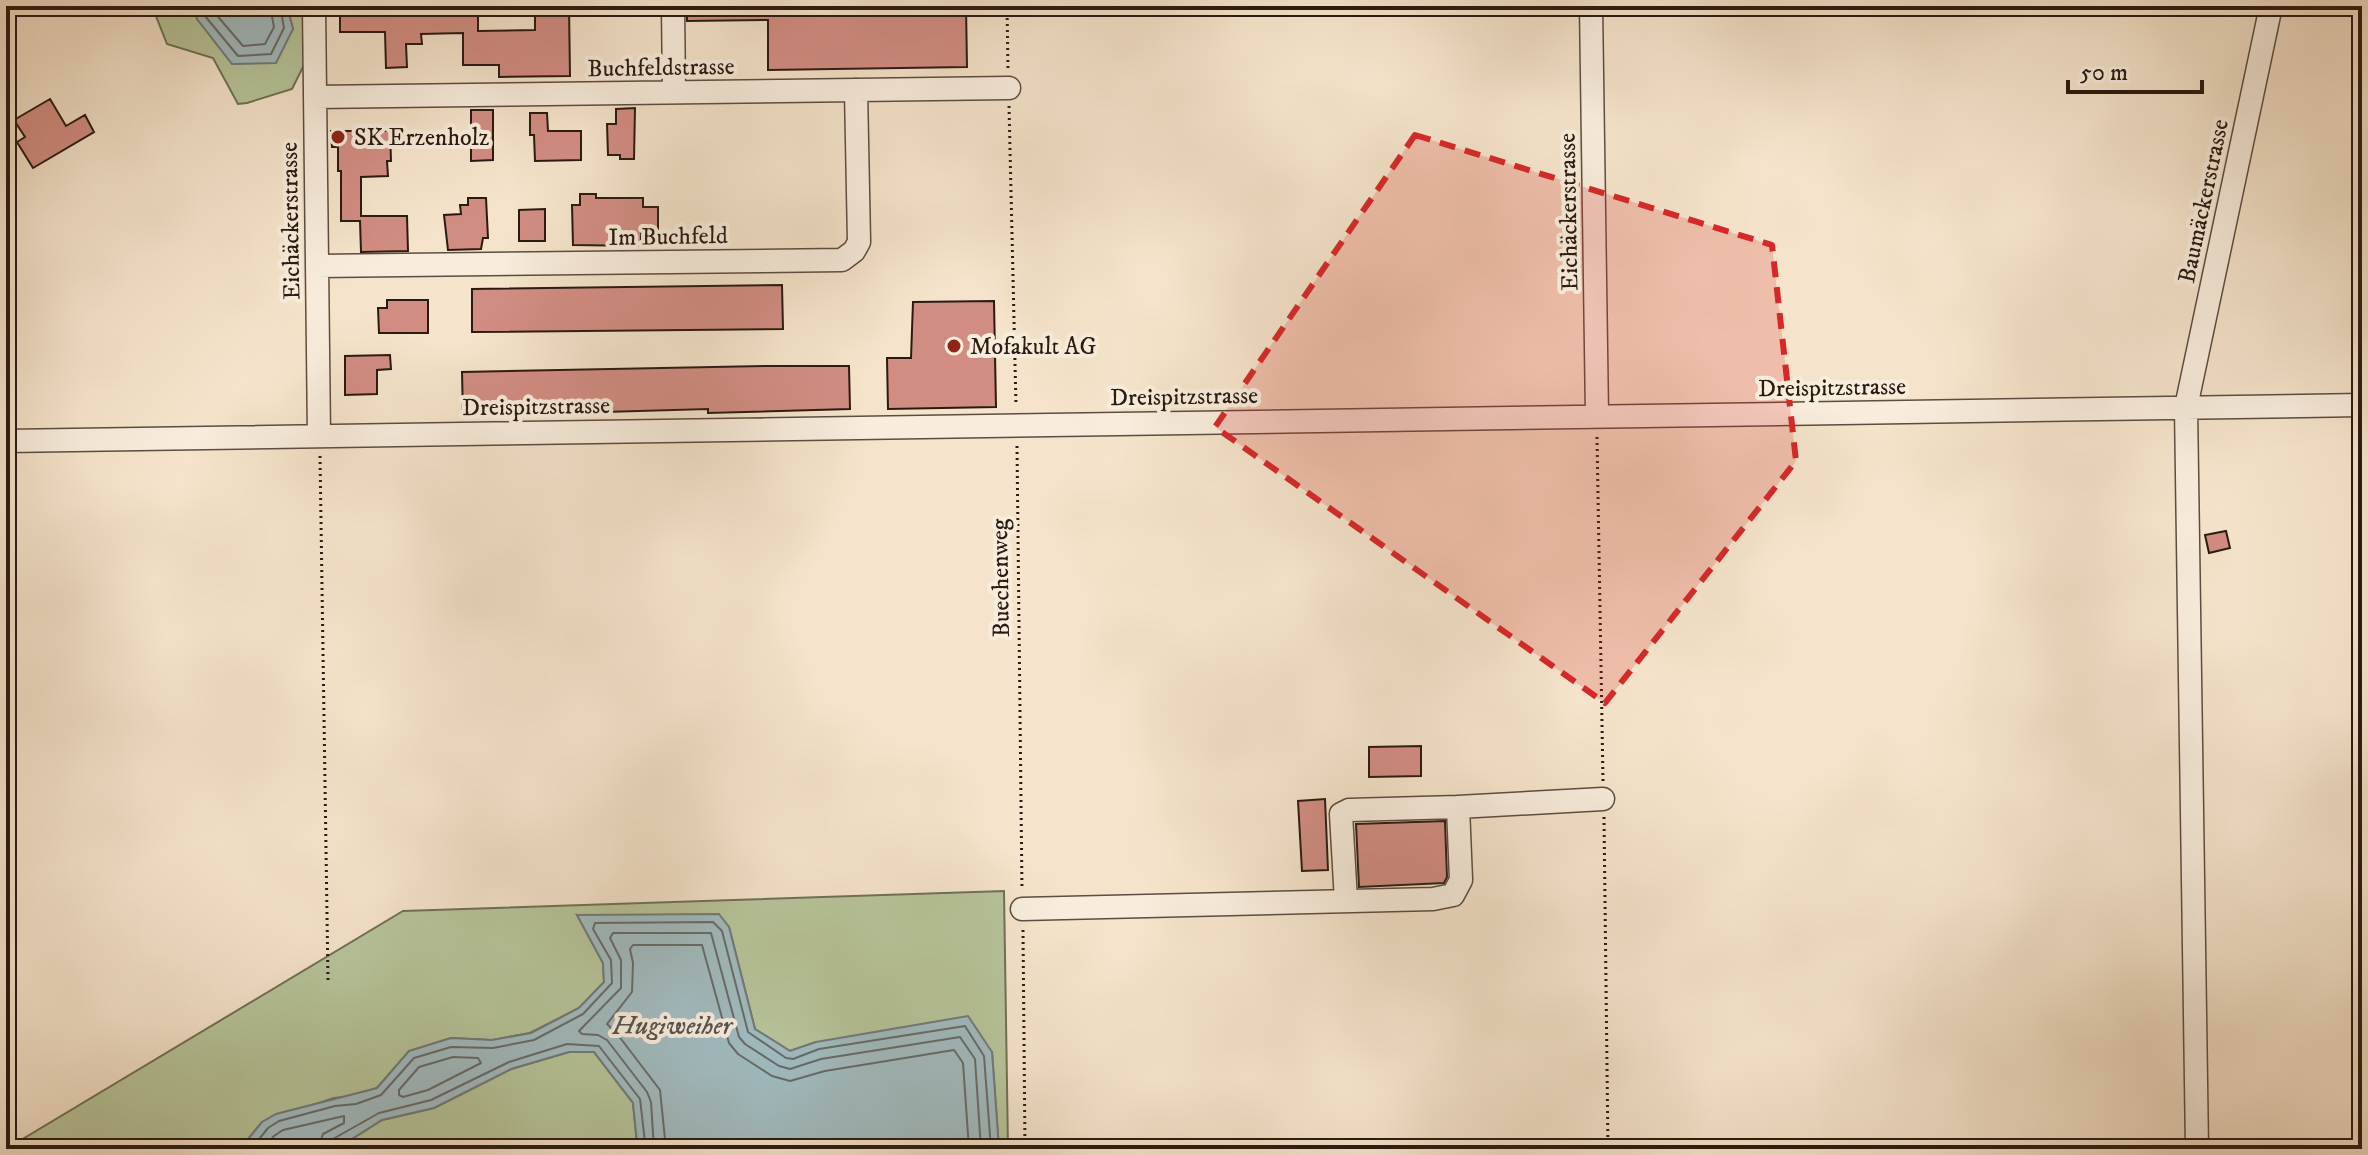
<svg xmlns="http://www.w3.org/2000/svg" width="2368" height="1155" font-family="'IM FELL DW Pica',serif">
<rect width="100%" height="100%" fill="#f5e4cb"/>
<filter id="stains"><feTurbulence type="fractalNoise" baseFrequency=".0025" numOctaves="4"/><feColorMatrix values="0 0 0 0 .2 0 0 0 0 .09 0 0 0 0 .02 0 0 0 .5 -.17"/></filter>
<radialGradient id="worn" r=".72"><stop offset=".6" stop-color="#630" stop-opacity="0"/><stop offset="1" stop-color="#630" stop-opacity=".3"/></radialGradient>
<path fill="#b7c59b" stroke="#707056" stroke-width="2" d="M152,6H195L197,19L293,29L287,6H303L305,63L292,89L247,103L238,104L213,58L167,44Z
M1004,891L1008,1149H999L992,1052L816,1042L790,1051L755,1029L729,927L577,915L603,963L604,982L579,1008L530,1033L492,1040L451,1038L409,1051L377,1088L354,1096L334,1098L262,1122L240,1149H6L403,911Z
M569,1052H594L633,1103L637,1144L634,1149H327L347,1142L382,1120L434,1108L511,1069Z"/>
<path fill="#a1bcc1" stroke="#717b7b" stroke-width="2" d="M195,6H287L293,29L276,63L232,64L197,19Z
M719,914L729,927L755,1029L790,1051L816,1042L968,1016L992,1052L999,1149H634L637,1143L633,1103L594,1052H569L511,1069L434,1108L382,1120L347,1142L327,1149H240L262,1122L276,1114L377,1088L409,1051L451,1038L492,1040L531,1033L579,1008L604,982L603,963L577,915Z"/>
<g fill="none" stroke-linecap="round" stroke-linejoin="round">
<path stroke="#666b69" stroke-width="2" d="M203,6L205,16L238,56L271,54L284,28L280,6
M213,6L214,12L243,46L265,44L274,27L270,6
M453,1057L478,1058L481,1063L428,1090L403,1097L399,1095V1090L419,1067Z
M251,1149L268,1128L279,1121L335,1106L356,1104L381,1095L414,1058L451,1047L493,1048L534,1040L583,1014L612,983L611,960L593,929L595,923L713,922L722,931L748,1032L786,1058L793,1059L819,1049L965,1026L984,1056L991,1149
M263,1149L274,1136L283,1130L344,1116V1123L323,1134L318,1149
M328,1149L333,1139L379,1113L431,1100L509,1062L567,1044L599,1046L640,1099L645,1142L643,1149
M654,1149L651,1102L647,1092L607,1040L598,1035L582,1034L579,1031L621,988V960L610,938L613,933H711L739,1037L745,1044L779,1066L790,1069L821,1059L960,1037L975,1059L981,1149
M666,1149L660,1090L618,1035L607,1024L632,992L633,963L630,949L633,945H702L729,1043L738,1054L772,1076L790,1081L825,1071L954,1050L963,1063L969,1149"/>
</g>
<path fill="#d28d83" stroke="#2a1a11" stroke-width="2" d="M340,6L478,8V31L535,30V6H569L570,76L499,77V65H463V33L421,34L422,44H406L407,67L386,68L385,32H340Z
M687,6H966L967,67L768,70V20L687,21Z
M50,99L66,126L85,115L94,132L33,168L17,142L25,137L14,120Z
M635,108L634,159H620V155H608L607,124H616V109Z
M471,110H493V160L471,161Z
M530,113H547L548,131H581V160L535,161L534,135H530Z
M331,131H390L391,161H387L388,176L361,177V216H407L408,251L361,252L360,221H341V171H338V147H332Z
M580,194H596V198H643V207H658V233H641V246L573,245L572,205H580Z
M468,198H486L488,238H483L481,249L448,250L444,215L461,214L460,205H468Z
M545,209V241H519V210Z
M782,285L783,329L472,332V289Z
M387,300H428V333H379L378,308H387Z
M994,301L996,407L888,409L887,358H911L913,302Z
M390,355L391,369L377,370V394L345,395V356Z
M768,366H849L850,409L708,413V409L463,416L462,372Z
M2226,531L2230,548L2209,553L2205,535Z
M1421,746V776L1369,777V747Z
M1325,799L1328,870L1302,871L1298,801Z
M1445,821L1447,877L1444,883L1359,887L1356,824Z"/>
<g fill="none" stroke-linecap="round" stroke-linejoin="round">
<defs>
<path id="minor" d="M314,6L319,436
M673,6L674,92
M1591,6L1597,416
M315,97L1009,88
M317,266L842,260L854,251L859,242L856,90
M6,441L2362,405
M1346,901L1341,814L1349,810L1458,807
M1022,909L1433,899L1453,895L1461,880L1458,807L1603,799
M2197,1149L2186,407L2271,6"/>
</defs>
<use href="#minor" stroke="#5d4c40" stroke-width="25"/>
<path stroke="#2a1a11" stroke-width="3" stroke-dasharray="2 4" stroke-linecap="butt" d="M1007,6L1008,70
M1009,106L1016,406
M1597,437L1603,781
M1017,446L1022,890
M320,456L328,980
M1604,817L1608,1149
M1023,930L1025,1149"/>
<use href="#minor" stroke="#f8eddd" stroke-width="22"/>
</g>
<path fill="#d62828" fill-opacity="0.2" stroke="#d62828" stroke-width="6" stroke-dasharray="16 10" stroke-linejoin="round" d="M1415,135L1772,245L1796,461L1605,703L1215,427Z"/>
<g fill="#8f2418" stroke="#f8eddd" stroke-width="3">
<circle cx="338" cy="137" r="8"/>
<circle cx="954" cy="346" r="8"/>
</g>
<g text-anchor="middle" stroke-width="8" stroke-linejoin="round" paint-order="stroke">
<g font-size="24" fill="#2a1a11" stroke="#f8eddd">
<text transform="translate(661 67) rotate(-1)" y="8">Buchfeldstrasse</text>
<text transform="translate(2203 201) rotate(-78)" y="8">Baumäckerstrasse</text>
<text transform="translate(1568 212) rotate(-91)" y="8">Eichäckerstrasse</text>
<text transform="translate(290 221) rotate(-91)" y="8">Eichäckerstrasse</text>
<text transform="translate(668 236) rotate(-1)" y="8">Im Buchfeld</text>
<text transform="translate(1832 387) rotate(-1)" y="8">Dreispitzstrasse</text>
<text transform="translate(1184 396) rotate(-1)" y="8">Dreispitzstrasse</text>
<text transform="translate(536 406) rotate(-1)" y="8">Dreispitzstrasse</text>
<text transform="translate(1000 578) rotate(-91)" y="8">Buechenweg</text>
</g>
<g font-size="24" fill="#2a1a11" stroke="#f8eddd" text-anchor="start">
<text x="354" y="145">SK Erzenholz</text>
<text x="970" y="354">Mofakult AG</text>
</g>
<g font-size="26" font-style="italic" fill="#54534f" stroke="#f8eddd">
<text x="672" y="1034">Hugiweiher</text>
</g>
</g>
<rect width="2368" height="1155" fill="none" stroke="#f5e4cb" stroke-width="32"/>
<rect x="8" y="8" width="2352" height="1139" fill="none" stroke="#2a1a11" stroke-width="4"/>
<rect x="16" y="16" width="2336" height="1123" fill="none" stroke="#2a1a11" stroke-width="2"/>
<path d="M2068 80v12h134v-12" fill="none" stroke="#2a1a11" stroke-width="4"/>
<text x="2080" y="80" font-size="24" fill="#2a1a11" stroke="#f8eddd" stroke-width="6" paint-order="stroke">50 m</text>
<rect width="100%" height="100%" filter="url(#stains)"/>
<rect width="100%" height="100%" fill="url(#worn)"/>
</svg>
